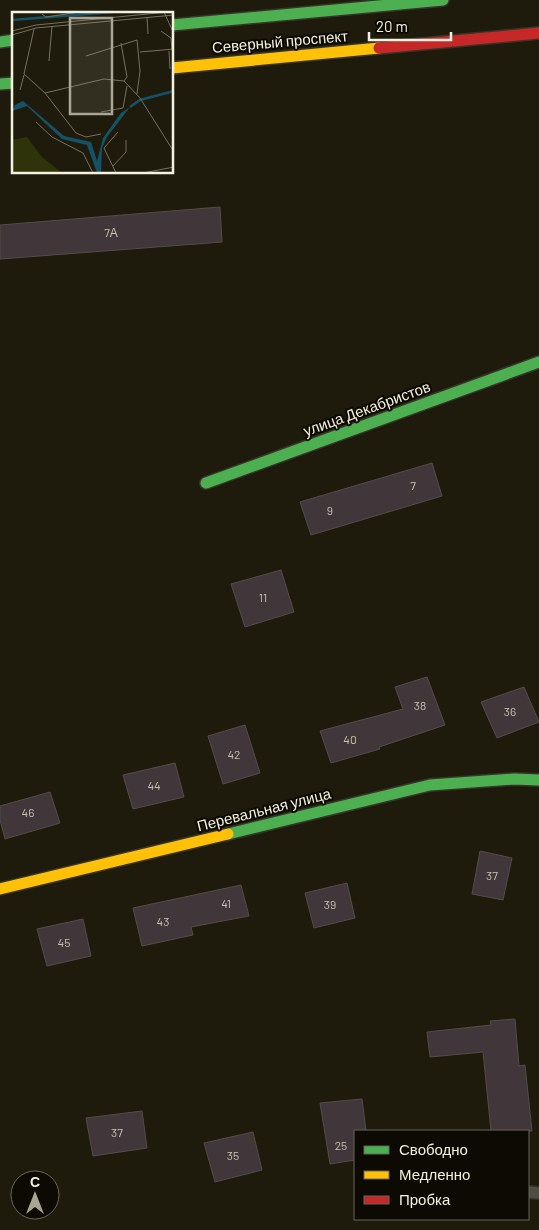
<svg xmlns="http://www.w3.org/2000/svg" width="539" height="1230" font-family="Barlow,sans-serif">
<rect width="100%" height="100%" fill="#1e1b0c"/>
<path fill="#413639" stroke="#534c4a" d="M220,207L222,242L0,259V225Z
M432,463L442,496L311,535L300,502Z
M281,570L294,612L245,627L231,584Z
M427,677L445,725L379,747L380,749L331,763L320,731L403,709L395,687Z
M524,687L539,722L497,738L481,702Z
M245,725L260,773L223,784L208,736Z
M175,763L184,797L133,809L123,775Z
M50,792L60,823L5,839L0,820V806Z
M480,851L512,858L503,900L472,894Z
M347,883L355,918L314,928L305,893Z
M241,885L249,916L191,927L193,935L142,946L133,908Z
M83,919L91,956L47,966L37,929Z
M515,1019L519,1066L525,1065L532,1131H491L483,1052L430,1057L427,1032L491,1025L490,1021Z
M362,1099L366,1131H355V1160L330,1164L320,1103Z
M142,1111L147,1148L93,1156L86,1118Z
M253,1132L262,1170L215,1182L204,1143Z"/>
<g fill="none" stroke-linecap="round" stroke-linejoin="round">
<defs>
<path id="lane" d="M528,1192L539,1193"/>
<path id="fast" d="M172,25L443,0
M0,42L14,40
M0,84L14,83
M206,483L539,362
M228,834L430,785L514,779L539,780"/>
<path id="slow" d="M172,68L379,48
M0,889L228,834"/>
<path id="jam" d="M379,48L539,33"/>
</defs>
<use href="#lane" stroke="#37352b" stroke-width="14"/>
<use href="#fast" stroke="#37352b" stroke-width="14"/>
<use href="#slow" stroke="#37352b" stroke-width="14"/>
<use href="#jam" stroke="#37352b" stroke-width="14"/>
<use href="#lane" stroke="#4f4d41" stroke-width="11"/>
<use href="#fast" stroke="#4caf50" stroke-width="11"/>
<use href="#slow" stroke="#ffc107" stroke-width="11"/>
<use href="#jam" stroke="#c62828" stroke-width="11"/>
</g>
<g text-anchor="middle" stroke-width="4" stroke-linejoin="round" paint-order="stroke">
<g font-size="12" fill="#c7c2b6">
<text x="111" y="237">7А</text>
<text x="413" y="490">7</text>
<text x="330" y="515">9</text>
<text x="263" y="602">11</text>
<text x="420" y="710">38</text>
<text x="510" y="716">36</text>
<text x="350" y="744">40</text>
<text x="234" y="759">42</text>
<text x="154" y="790">44</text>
<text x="28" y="817">46</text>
<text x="492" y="880">37</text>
<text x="226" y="908">41</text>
<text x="330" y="909">39</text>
<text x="163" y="926">43</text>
<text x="64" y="947">45</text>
<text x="117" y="1137">37</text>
<text x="341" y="1150">25</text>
<text x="233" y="1160">35</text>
</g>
<g font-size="15" fill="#f4f1e0" stroke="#0c0a02">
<text transform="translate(280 42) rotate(-5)" y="5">Северный проспект</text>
<text transform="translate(367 409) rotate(-20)" y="5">улица Декабристов</text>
<text transform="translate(264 810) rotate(-14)" y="5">Перевальная улица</text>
</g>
</g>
<g transform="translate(12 12)">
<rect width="161" height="161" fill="#1e1b0c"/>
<path d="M15,125L30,145L50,161H0V128Z" fill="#2e330a"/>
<path d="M11,89L52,124L79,130L85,149L91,126L109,101L118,95L95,125L90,136L89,161H85L75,133L50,127L15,94L0,99L3,93Z" fill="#165267"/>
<path fill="none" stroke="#165267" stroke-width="2.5" d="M0,8L101,0M118,95L128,88L162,79"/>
<path fill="none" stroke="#747161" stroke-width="1" d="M152,0L162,22M30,2L34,5L68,0M135,5L136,22M22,17L12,62L33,81L64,121L74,125L89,122M0,19L24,13L156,0M149,19L159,26L160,38M0,23L24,16L162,3M109,31L115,65L112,69M157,39L158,57M128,40L162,37M74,44L125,28L128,59L125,82M37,49L40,14M8,78L12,63M33,81L92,67L112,69L128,86L162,140M89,100L111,96L115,74M24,110L40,125L71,141L81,161M101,154L114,140V128M104,161L92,136L106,120M131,161L162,155"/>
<path fill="#a9a696" fill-opacity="0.15" stroke="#a9a696" stroke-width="2.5" d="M58,6H100V102H58Z"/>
<rect width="161" height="161" fill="none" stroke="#f4f1e0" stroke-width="2.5"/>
</g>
<rect x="354" y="1130" width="175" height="90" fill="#0c0a02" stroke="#69665b"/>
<rect x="364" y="1146" width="25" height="8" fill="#4caf50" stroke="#69665b"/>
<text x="399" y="1155" font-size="15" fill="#f4f1e0">Свободно</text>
<rect x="364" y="1171" width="25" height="8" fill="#ffc107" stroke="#69665b"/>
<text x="399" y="1180" font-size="15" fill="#f4f1e0">Медленно</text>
<rect x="364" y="1196" width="25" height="8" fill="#c62828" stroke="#69665b"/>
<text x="399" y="1205" font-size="15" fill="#f4f1e0">Пробка</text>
<g transform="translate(35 1195)"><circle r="24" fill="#0c0a02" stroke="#69665b"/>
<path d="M0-4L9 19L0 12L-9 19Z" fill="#a9a696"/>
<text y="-8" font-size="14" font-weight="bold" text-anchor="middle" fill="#f4f1e0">С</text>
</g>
<path d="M369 32v8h82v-8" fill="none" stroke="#f4f1e0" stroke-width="2.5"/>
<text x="376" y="32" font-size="15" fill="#f4f1e0" stroke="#0c0a02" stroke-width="4" paint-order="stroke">20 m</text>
</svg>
